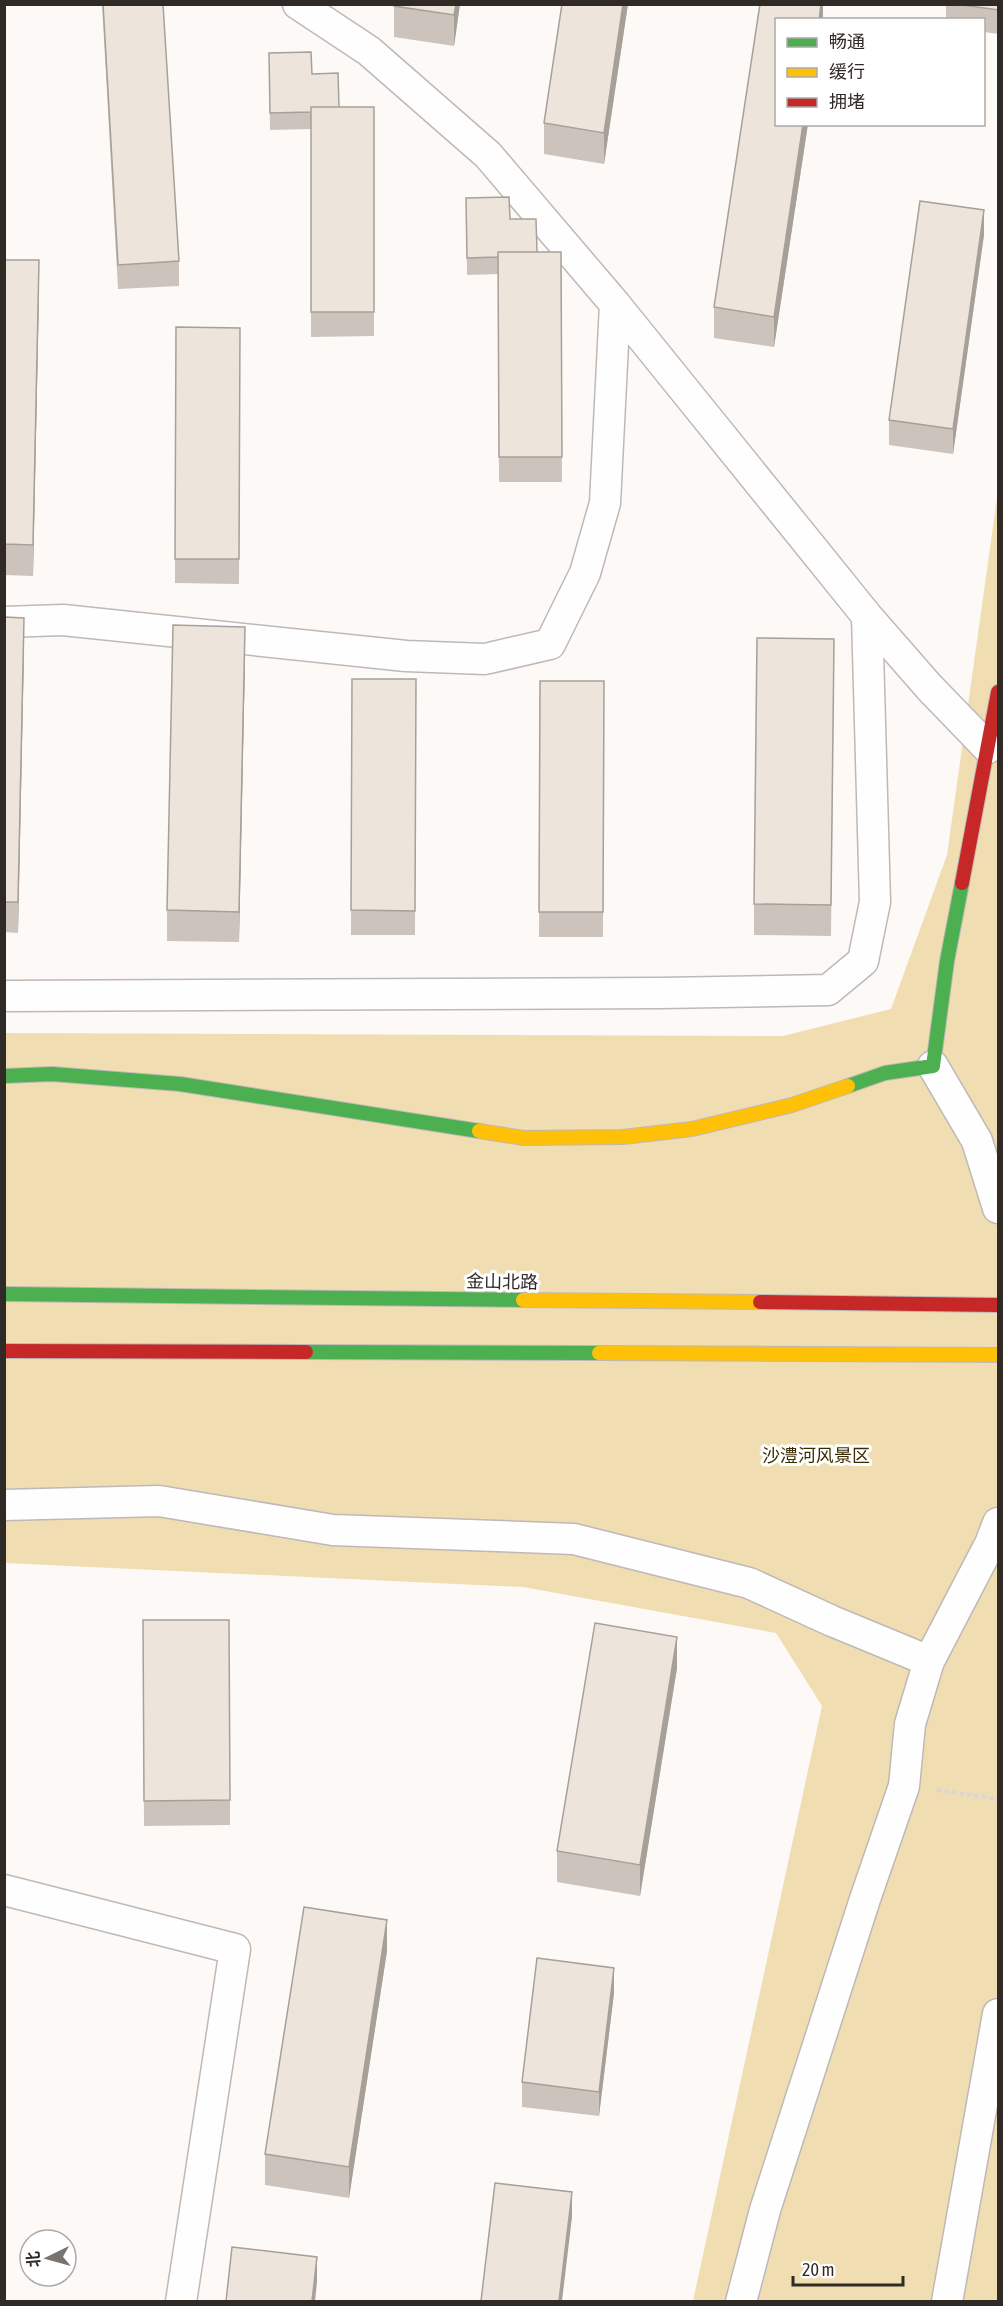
<svg xmlns="http://www.w3.org/2000/svg" width="1003" height="2306" font-family="'Asap Condensed','Noto Sans SC',sans-serif">
<rect width="100%" height="100%" fill="#fdf9f7"/>
<path fill="#f0ddb1" d="M998,491V2301H693L822,1706L776,1633L523,1587L5,1563V1033L783,1036L891,1009L947,855Z"/>
<g fill="none" stroke-linecap="round" stroke-linejoin="round">
<defs>
<path id="street" d="M298,4L369,51L488,155L615,304L867,616L929,687L988,748
M4,622L63,620L406,656L485,659L550,644L585,573L605,503L615,304
M4,996L661,993L828,990L863,961L875,902L867,616
M933,1066L977,1141L998,1208
M4,1505L159,1501L333,1530L574,1539L749,1583L832,1621L929,1661
M4,1890L235,1949L181,2302
M741,2302L765,2210L865,1899L904,1786L910,1724L929,1661L990,1544L998,1523
M947,2302L998,2014"/>
<path id="fast" d="M4,1076L52,1074L180,1084L479,1131
M848,1086L885,1073L933,1066L947,961L962,883
M4,1294L523,1300
M306,1352L599,1353"/>
<path id="slow" d="M479,1131L524,1138L623,1137L692,1129L792,1105L848,1086
M523,1300L760,1302
M599,1353L998,1355"/>
<path id="jam" d="M962,883L998,692
M760,1302L998,1305
M4,1351L306,1352"/>
</defs>
<use href="#street" stroke="#beb9b7" stroke-width="33"/>
<use href="#fast" stroke="#beb9b7" stroke-width="16"/>
<use href="#slow" stroke="#beb9b7" stroke-width="16"/>
<use href="#jam" stroke="#beb9b7" stroke-width="16"/>
<path stroke="#d9d7d6" stroke-width="4" stroke-dasharray="4.5 3" stroke-linecap="butt" d="M937,1790L998,1799"/>
<use href="#street" stroke="#fffefe" stroke-width="30"/>
<use href="#fast" stroke="#4caf50" stroke-width="14"/>
<use href="#slow" stroke="#ffc107" stroke-width="14"/>
<use href="#jam" stroke="#c62828" stroke-width="14"/>
</g>
<path fill="#ccc4bc" d="M102,4H163L179,261V286L118,289Z
M394,4H460L454,46L394,37Z
M628,4L604,164L544,154V123Z
M760,4H823V20H777V124H808L774,347L714,338V307Z
M946,4H999V34L984,32V20H946Z
M269,53L312,74L339,107H374V336L311,337V129L270,130Z
M466,198L510,219L537,252H561L562,482H499L498,274L467,275Z
M984,235L953,454L889,445V420Z
M4,260L39,291L33,576L4,575Z
M240,328L239,584L175,583V559Z
M4,617L24,648L18,933L4,932Z
M245,658L239,942L167,941V910Z
M834,669L831,936L754,935V904Z
M352,679H416L415,935H351Z
M540,681H604L603,937H539Z
M143,1620L230,1800V1825L144,1826Z
M677,1668L640,1896L557,1882V1851Z
M387,1951L349,2198L265,2185V2154Z
M614,1993L599,2116L522,2107V2082Z"/>
<path fill="#a6a099" d="M456,4H460L454,46V15Z
M623,4H628L604,164V133Z
M821,4H823V20H819Z
M803,124H808L774,347V317Z
M984,210V235L953,454V429Z
M39,260V291L33,576V545Z
M24,618V648L18,933V902Z
M245,627V658L239,942V912Z
M677,1637V1668L640,1896V1865Z
M387,1920V1951L349,2198V2167Z
M614,1968V1993L599,2116V2092Z
M572,2192V2217L562,2301H559Z
M317,2257V2282L315,2301H312Z"/>
<path fill="#ede4db" stroke="#a6a099" stroke-width="1.5" d="M103,4H163L179,261L118,265Z
M394,4H456L454,15L394,6Z
M562,4H623L604,133L544,123Z
M760,4H821L819,20H777V124H803L774,317L714,307Z
M954,4H999V10Z
M311,52L312,74L338,73L339,107H311V112L270,113L269,53Z
M311,107H374V312H311Z
M509,197L510,219H536L537,252H498V257L467,258L466,198Z
M920,201L984,210L953,429L889,420Z
M498,252H561L562,457H499Z
M4,260H39L33,545L4,544Z
M176,327L240,328L239,559H175Z
M4,617L24,618L18,902H4Z
M173,625L245,627L239,912L167,910Z
M757,638L834,639L831,905L754,904Z
M352,679H416L415,911L351,910Z
M540,681H604L603,912H539Z
M143,1620H229L230,1800L144,1801Z
M595,1623L677,1637L640,1865L557,1851Z
M304,1907L387,1920L349,2167L265,2154Z
M537,1958L614,1968L599,2092L522,2082Z
M495,2183L572,2192L559,2301H481Z
M232,2247L317,2257L312,2301H226Z"/>
<g text-anchor="middle" stroke-width="6" stroke-linejoin="round" paint-order="stroke">
<g font-size="18" fill="#302a27" stroke="#fff">
<text transform="translate(502 1282) rotate(1)" y="6">金山北路</text>
</g>
<g font-size="18" fill="#3a2c02" stroke="#fff">
<text x="816" y="1462">沙澧河风景区</text>
</g>
</g>
<rect width="1003" height="2306" fill="none" stroke="#302a27" stroke-width="12"/>
<rect x="775" y="18" width="210" height="108" fill="#ffffff" stroke="#acaaa9" stroke-width="1.5"/>
<rect x="787" y="38" width="30" height="9" fill="#4caf50" stroke="#acaaa9" stroke-width="1.5"/>
<text x="829" y="48" font-size="18" fill="#302a27">畅通</text>
<rect x="787" y="68" width="30" height="9" fill="#ffc107" stroke="#acaaa9" stroke-width="1.5"/>
<text x="829" y="78" font-size="18" fill="#302a27">缓行</text>
<rect x="787" y="98" width="30" height="9" fill="#c62828" stroke="#acaaa9" stroke-width="1.5"/>
<text x="829" y="108" font-size="18" fill="#302a27">拥堵</text>
<g transform="translate(48 2258) rotate(265)"><circle r="28" fill="#ffffff" stroke="#acaaa9" stroke-width="1.5"/>
<path d="M0-4.5L10 22L0 15L-10 22Z" fill="#787270"/>
<text y="-9" font-size="16" font-weight="bold" text-anchor="middle" fill="#302a27">北</text>
</g>
<path d="M793 2276v9h110v-9" fill="none" stroke="#302a27" stroke-width="3"/>
<text x="802" y="2276" font-size="18" fill="#302a27" stroke="#ffffff" stroke-width="4.5" paint-order="stroke">20 m</text>
</svg>
